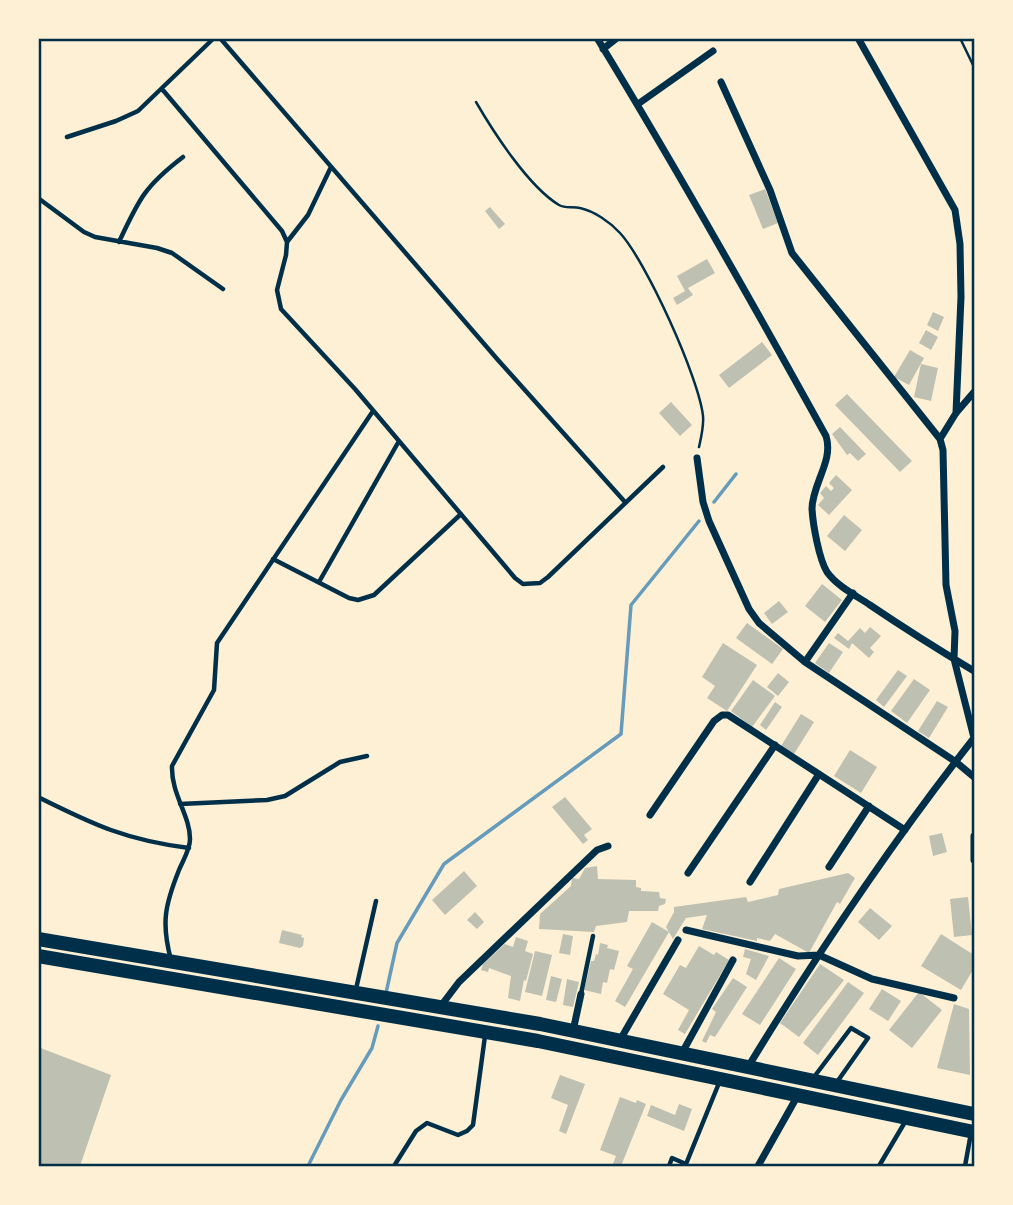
<svg xmlns="http://www.w3.org/2000/svg" width="1013" height="1205" font-family="Cabin,sans-serif">
<rect width="100%" height="100%" fill="#fdf0d5"/>
<g fill="none" stroke-linecap="round" stroke-linejoin="round">
<path stroke="#669bbc" stroke-width="3.5" d="M714,502L736,474
M386,993L397,943L444,864L621,734L631,605L699,521
M308,1166L341,1100L372,1048L378,1026"/>
</g>
<path fill="#bec0b2" d="M765,189L778,223L763,229L749,195Z
M490,207L505,224L499,229L485,211Z
M707,259L715,273L688,288L693,295L677,305L673,298L685,291L677,276Z
M933,312L944,317L938,331L927,325Z
M926,330L938,337L931,350L919,343Z
M762,342L772,355L729,388L719,375Z
M910,350L924,358L909,385L894,377Z
M921,364L938,368L931,401L914,397Z
M847,394L912,461L900,472L835,405Z
M671,402L692,425L680,436L659,413Z
M840,427L866,454L858,461L850,453L847,455L832,434Z
M836,475L852,490L829,515L818,505L824,498L820,493L826,486L831,491L834,488L829,483Z
M844,515L862,530L845,551L827,536Z
M822,584L842,600L825,622L805,606Z
M779,601L788,612L772,624L764,613Z
M747,623L783,649L772,664L736,638Z
M870,627L881,636L870,648L874,652L869,658L852,643L849,649L834,638L838,633L848,641L860,628L865,633Z
M723,643L757,665L727,711L707,698L715,686L702,677Z
M829,643L843,652L829,673L815,663Z
M898,670L907,676L884,707L876,700Z
M778,673L789,682L778,696L767,687Z
M914,679L930,690L907,723L891,711Z
M753,680L775,696L752,727L731,711Z
M937,701L948,707L929,738L918,731Z
M775,702L782,707L766,730L760,725Z
M801,714L814,722L794,754L781,746Z
M850,750L877,767L861,793L834,776Z
M565,797L592,829L584,835L588,840L583,844L552,807Z
M942,833L947,852L933,856L929,836Z
M597,866L598,879L636,880V887L641,888V891L659,892L660,898L666,899L665,904L659,906L658,911H629L627,922L596,926L594,932L539,929L540,914L571,886L572,878L579,879L585,868Z
M464,871L477,886L445,915L432,900Z
M848,873L855,878L840,904L837,902L809,953L775,934L770,941L757,938V941L702,929L707,915L686,918L673,939L666,927L674,912V907L746,897L748,902L778,895L779,889Z
M968,897L972,935L954,937L950,899Z
M870,908L892,926L879,940L858,922Z
M475,912L484,922L477,929L467,920Z
M652,922L669,932L625,1007L615,1001L633,969L627,966Z
M282,930L302,935L301,937L304,938L303,946L300,948L279,943Z
M563,934L573,936L570,955L559,953Z
M941,934L974,955V968L961,990L921,966Z
M516,937L528,941L525,951L533,954L526,981L524,980L520,1001L508,998L511,976L489,968L488,972L481,970L483,964L505,944L513,947Z
M600,943L608,945L607,948L619,951L614,970L610,969L607,983L603,982L601,994L584,990L591,961H594L596,954L598,955Z
M699,946L714,955L716,952L729,960L685,1034L678,1030L689,1010L663,994L680,965L686,968Z
M745,949L769,956L756,980L746,974L751,959L743,957Z
M535,951L552,955L542,996L525,992Z
M779,958L796,969L760,1025L742,1014Z
M820,964L844,980L799,1037L780,1023Z
M551,976L562,979L556,1002L546,1000Z
M733,978L747,987L715,1037L710,1035L706,1043L702,1041L716,1012L712,1009Z
M567,979L579,982L573,1007L563,1005Z
M848,982L864,993L818,1055L803,1043Z
M882,989L901,1001L888,1021L869,1009Z
M919,992L942,1010L912,1048L889,1030Z
M954,1004L969,1009L970,1075L937,1068Z
M38,1047L111,1075L80,1166H38Z
M560,1075L585,1084L566,1134L559,1131L568,1105L551,1098Z
M620,1097L636,1103L637,1100L646,1104L621,1166H612L616,1156L600,1150Z
M679,1104L692,1109L684,1131L647,1116L651,1105L675,1115Z"/>
<g fill="none" stroke-linecap="round" stroke-linejoin="round">
<path stroke="#003049" stroke-width="2.5" d="M960,38L974,67
M476,102C494,133 529,187 559,205C566,209 572,206 580,208C594,211 610,222 620,233C646,261 699,378 703,416C704,426 701,438 699,447"/>
<path stroke="#003049" stroke-width="4.5" d="M220,38L498,360L625,502
M162,89L282,231L287,242L286,255L277,290L281,309L355,389L515,578L523,584L540,583L548,577L663,467
M67,137L116,121L138,111L214,38
M38,198L84,232L95,237L157,248L172,253L223,289
M119,242C139,199 145,186 183,157
M287,242L308,215L331,167
M273,559L349,598L358,600L374,595L461,514
M319,582L399,441
M38,797C94,825 126,840 189,848
M180,804L267,800L285,796L340,762L367,756
M171,960C161,923 165,905 179,870C183,860 190,850 190,839C190,815 171,794 172,766L214,690L217,643L373,411
M356,989L376,901
M581,994L593,936
M814,1077L851,1028L868,1038L837,1082
M394,1166L416,1131L427,1123L458,1135L467,1131L473,1125L485,1036
M669,1166L672,1158L686,1164L719,1083
M879,1166L905,1122
M965,1166L971,1133"/>
<path stroke="#003049" stroke-width="7" d="M597,38C677,169 752,302 826,436C834,461 812,484 812,509C813,525 819,559 827,572C837,586 855,595 870,605C904,628 939,650 974,671
M858,38L955,210L960,244L961,297L956,413
M603,49L617,38
M721,82L770,190L792,253L940,439L943,450L946,585L955,631L954,659L974,738C892,842 817,954 748,1067
M638,104L713,51
M940,439L956,413L974,392
M697,458L703,502L709,521L749,609L759,623L805,662L956,762L974,777
M805,662L853,593
M650,815L714,721L722,715H728L905,830
M974,836V860
M829,867L869,806
M688,873L775,745
M750,882L819,774
M686,930L798,956L819,955L872,979L954,998
M440,1007L459,982L597,850L608,846
M573,1031L581,994
M620,1040L678,940
M682,1053L733,960
M758,1166L798,1095"/>
<path stroke="#003049" stroke-width="14" d="M38,939L540,1024L974,1114
M38,956L538,1041L974,1132"/>
</g>
<rect width="1013" height="1205" fill="none" stroke="#fdf0d5" stroke-width="80"/>
<rect x="40" y="40" width="933" height="1125" fill="none" stroke="#003049" stroke-width="2.5"/>
</svg>
